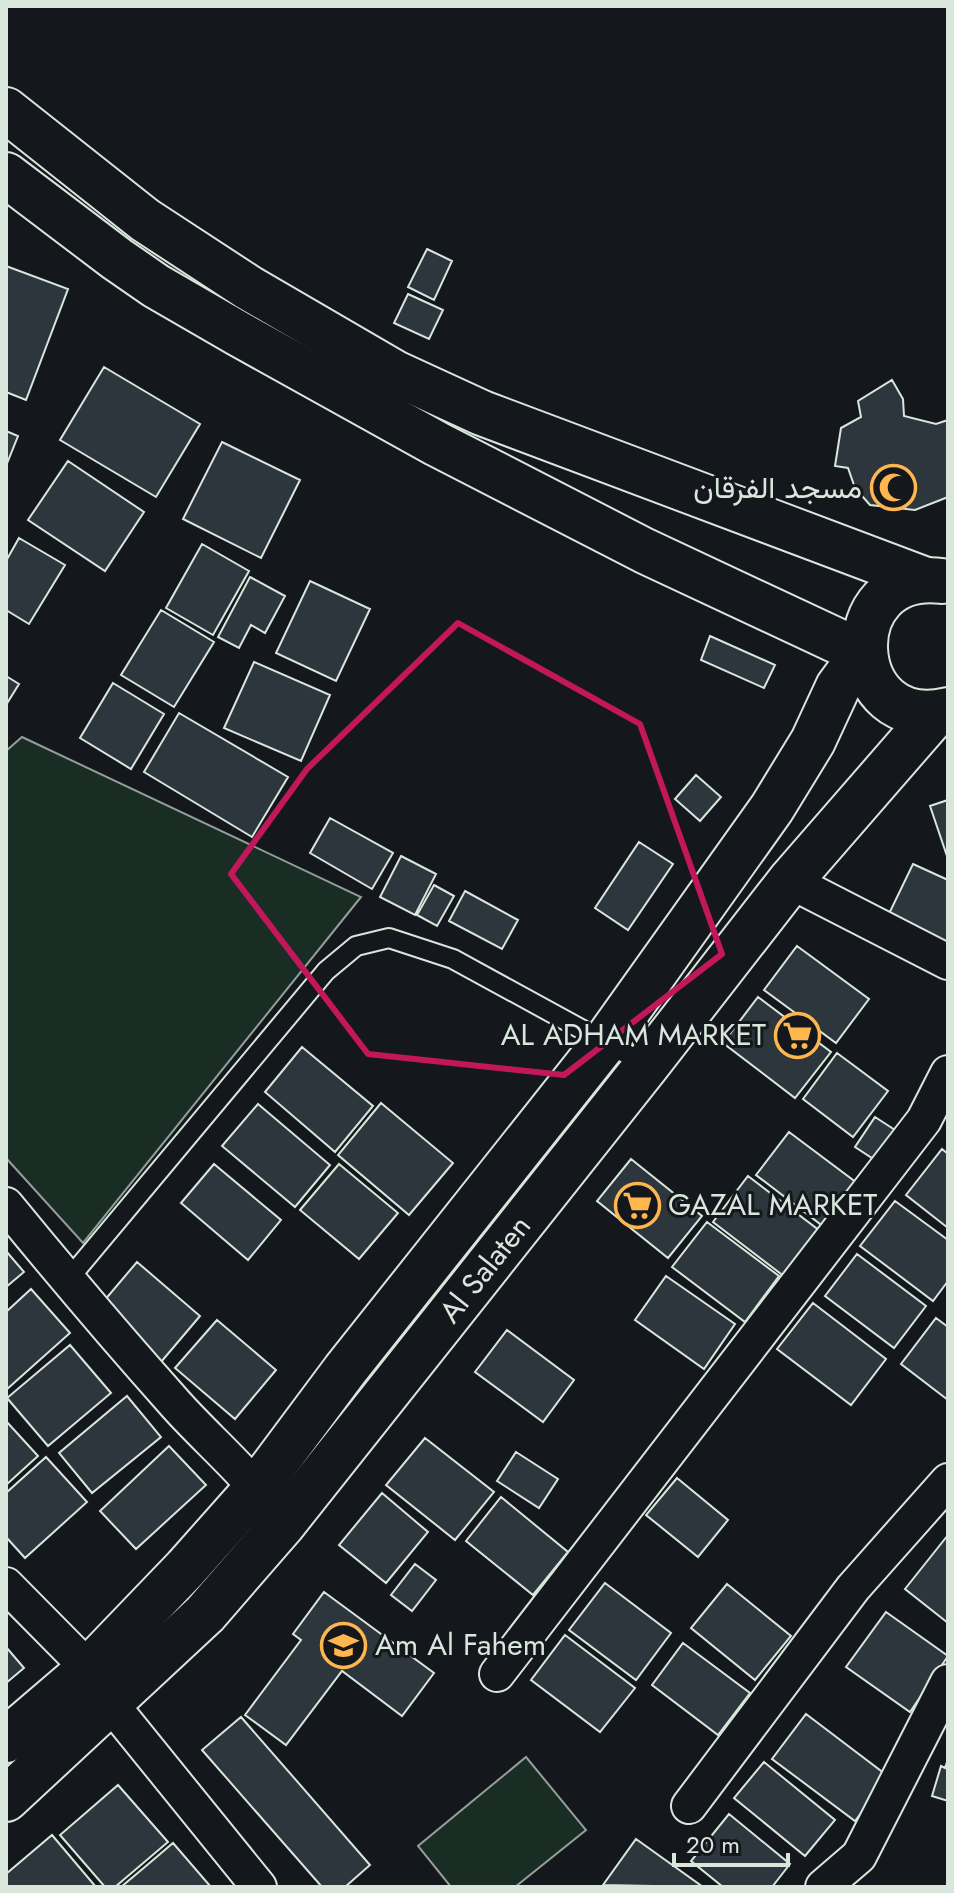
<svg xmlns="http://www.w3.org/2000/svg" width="954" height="1893" font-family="Jost,Vazirmatn,sans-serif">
<rect width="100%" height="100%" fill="#14181c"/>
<path fill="#1a2d24" stroke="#939e99" stroke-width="2" d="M22,737L361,897L83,1243L6,1158V751Z
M526,1757L586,1830L515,1887H451L418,1846Z"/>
<path fill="#2c363c" stroke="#d8e6dc" stroke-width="2" d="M427,249L452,261L434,300L408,287Z
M6,266L68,289L26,400L6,392Z
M408,294L443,310L429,339L394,323Z
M104,367L200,424L156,497L60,440Z
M892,380L903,399L904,416L936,424L948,420V497L915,510L870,505L855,488L848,468L835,466L841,428L861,417L858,401Z
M6,431L18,436L6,466Z
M222,442L300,480L261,558L183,519Z
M68,461L144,512L105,571L28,520Z
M19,538L65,565L29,624L6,610V561Z
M202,544L249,571L213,635L166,608Z
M250,577L285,596L265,633L251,625L239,648L218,637Z
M310,581L370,609L336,681L276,653Z
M161,610L214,642L174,707L121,675Z
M710,636L775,665L764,688L701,660Z
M254,662L330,695L301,761L224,728Z
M6,676L19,684L6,705Z
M113,683L164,714L131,769L80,738Z
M179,713L288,777L252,837L144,772Z
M696,775L721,797L700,821L675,799Z
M948,800V859L930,806Z
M330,818L393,853L372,889L310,853Z
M639,842L673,864L628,930L595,908Z
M401,856L436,874L415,915L380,897Z
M913,864L948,880V955L884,924Z
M434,885L454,896L437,926L417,915Z
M465,891L518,920L502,949L449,921Z
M797,946L869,999L836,1043L764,990Z
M758,997L831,1052L795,1098L723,1043Z
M302,1047L373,1106L335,1152L265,1092Z
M837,1053L888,1091L853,1137L803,1099Z
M381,1103L453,1163L409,1215L338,1155Z
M258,1104L330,1165L295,1207L222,1146Z
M875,1117L895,1130L875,1160L855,1147Z
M789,1132L857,1183L824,1227L756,1175Z
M942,1149L948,1154V1228L906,1195Z
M631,1159L702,1216L668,1258L597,1201Z
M214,1164L281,1220L248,1260L181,1203Z
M339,1164L398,1213L359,1259L300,1210Z
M748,1176L820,1231L785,1277L713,1222Z
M895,1201L948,1240V1281L933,1301L860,1246Z
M707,1222L779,1276L745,1322L672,1267Z
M6,1251L24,1272L6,1287Z
M857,1254L926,1306L894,1348L825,1296Z
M137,1262L200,1316L161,1362L98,1308Z
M666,1276L735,1324L704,1369L635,1320Z
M31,1289L70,1333L6,1390V1312Z
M813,1303L886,1359L851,1405L777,1349Z
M936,1318L948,1327V1400L901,1364Z
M217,1320L276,1370L235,1419L175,1368Z
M507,1330L574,1380L543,1422L475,1372Z
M70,1345L111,1393L48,1446L7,1398Z
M127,1396L161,1437L92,1493L59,1453Z
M6,1421L38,1456L6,1485Z
M425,1438L494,1492L455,1540L386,1485Z
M169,1446L206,1485L136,1549L100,1511Z
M516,1452L558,1479L539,1508L497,1481Z
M46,1457L87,1502L25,1558L6,1537V1493Z
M677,1478L728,1520L698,1557L646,1515Z
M382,1493L428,1532L386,1583L339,1545Z
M501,1497L568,1552L533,1595L466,1541Z
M948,1535V1623L905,1589Z
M415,1564L436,1580L412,1611L391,1595Z
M605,1583L671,1633L636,1680L569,1630Z
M727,1584L791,1636L755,1680L691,1628Z
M324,1592L434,1673L402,1716L342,1671L286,1745L245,1715L301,1640L293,1634Z
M886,1612L948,1656L910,1712L846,1667Z
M565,1635L635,1688L600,1732L531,1680Z
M683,1643L750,1693L718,1735L652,1685Z
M6,1647L24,1668L6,1683Z
M806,1714L889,1777L855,1821L772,1759Z
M241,1717L370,1865L345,1887H322L202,1750Z
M948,1759V1801L932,1796L941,1766L945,1768Z
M764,1762L835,1820L805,1856L734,1798Z
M118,1785L168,1842L115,1887H105L60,1835Z
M729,1814L790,1864L772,1887H723L691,1861Z
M52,1835L96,1887H6V1874Z
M636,1839L703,1887L603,1885Z
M173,1843L211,1887H121L146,1866Z"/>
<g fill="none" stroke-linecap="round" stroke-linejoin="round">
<defs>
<path id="lane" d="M67,1281L326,971L356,946L389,938L453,959L647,1065"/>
<path id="street" d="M790,881L948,962
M6,1205C60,1271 115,1336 172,1400C204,1437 243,1468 271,1508
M6,1585L89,1669L110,1703L259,1887
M497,1674L924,1120L948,1073
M689,1806L853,1588L948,1481
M823,1887L859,1856L948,1682"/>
<g id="secondary">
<path d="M6,110L145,220L249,288L395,373L482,413L926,580"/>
<path d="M6,175L117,259L156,286L239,334L437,444L645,551L863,653L838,687L813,741L772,808L606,1041L345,1370L257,1488L186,1568L89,1669L6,1740"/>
<path d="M942,581C833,568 844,736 948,710"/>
<path id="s1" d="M6,1799L205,1614L283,1524L647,1065L790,881L936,713"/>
</g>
</defs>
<use href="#lane" stroke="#d8e6dc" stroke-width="22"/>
<use href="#street" stroke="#d8e6dc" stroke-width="38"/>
<use href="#secondary" stroke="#d8e6dc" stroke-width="48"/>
<use href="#lane" stroke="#14181c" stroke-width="18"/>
<use href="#street" stroke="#14181c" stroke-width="34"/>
<use href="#secondary" stroke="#14181c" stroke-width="44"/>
</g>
<path fill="none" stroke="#c2185b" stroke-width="6" stroke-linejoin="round" d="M458,623L640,724L722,954L564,1075L368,1054L231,874L307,769Z"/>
<defs>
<symbol id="mosque-ring" viewBox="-11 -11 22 22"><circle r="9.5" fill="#14181c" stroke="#ffb74d" stroke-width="1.5"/><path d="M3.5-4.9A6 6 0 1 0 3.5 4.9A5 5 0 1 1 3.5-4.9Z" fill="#ffb74d"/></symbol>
<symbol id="supermarket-ring" viewBox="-11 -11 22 22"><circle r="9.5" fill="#14181c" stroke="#ffb74d" stroke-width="1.5"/><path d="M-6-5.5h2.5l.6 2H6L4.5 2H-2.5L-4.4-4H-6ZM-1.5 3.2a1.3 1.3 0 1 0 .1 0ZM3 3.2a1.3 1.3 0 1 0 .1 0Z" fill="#ffb74d"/></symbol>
<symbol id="school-ring" viewBox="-11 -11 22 22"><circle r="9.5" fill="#14181c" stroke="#ffb74d" stroke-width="1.5"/><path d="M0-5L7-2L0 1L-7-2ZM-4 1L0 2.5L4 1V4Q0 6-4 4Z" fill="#ffb74d"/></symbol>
</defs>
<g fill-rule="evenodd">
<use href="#mosque-ring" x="868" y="462" width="51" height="51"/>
<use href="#supermarket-ring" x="772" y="1010" width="51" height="51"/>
<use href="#supermarket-ring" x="612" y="1180" width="51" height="51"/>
<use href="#school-ring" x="318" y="1620" width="51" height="51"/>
</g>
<g text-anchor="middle" stroke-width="6" stroke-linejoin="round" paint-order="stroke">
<g font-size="30" fill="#d8e6dc" stroke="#14181c" text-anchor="end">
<text x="862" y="498">مسجد الفرقان</text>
<text x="766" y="1045">AL ADHAM MARKET</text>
<text x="668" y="1215" text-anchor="start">GAZAL MARKET</text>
<text x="375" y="1655" text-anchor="start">Am Al Fahem</text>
</g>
<g font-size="30" fill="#d8e6dc" stroke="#14181c">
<text dy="10" stroke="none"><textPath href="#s1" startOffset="716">Al Salaten</textPath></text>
</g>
</g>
<rect width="954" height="1893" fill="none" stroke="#d8e6dc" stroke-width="16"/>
<path d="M674 1853v12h114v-12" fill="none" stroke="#d8e6dc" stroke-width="4"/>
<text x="686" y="1853" font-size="24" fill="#d8e6dc" stroke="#14181c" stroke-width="6" paint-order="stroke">20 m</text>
</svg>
